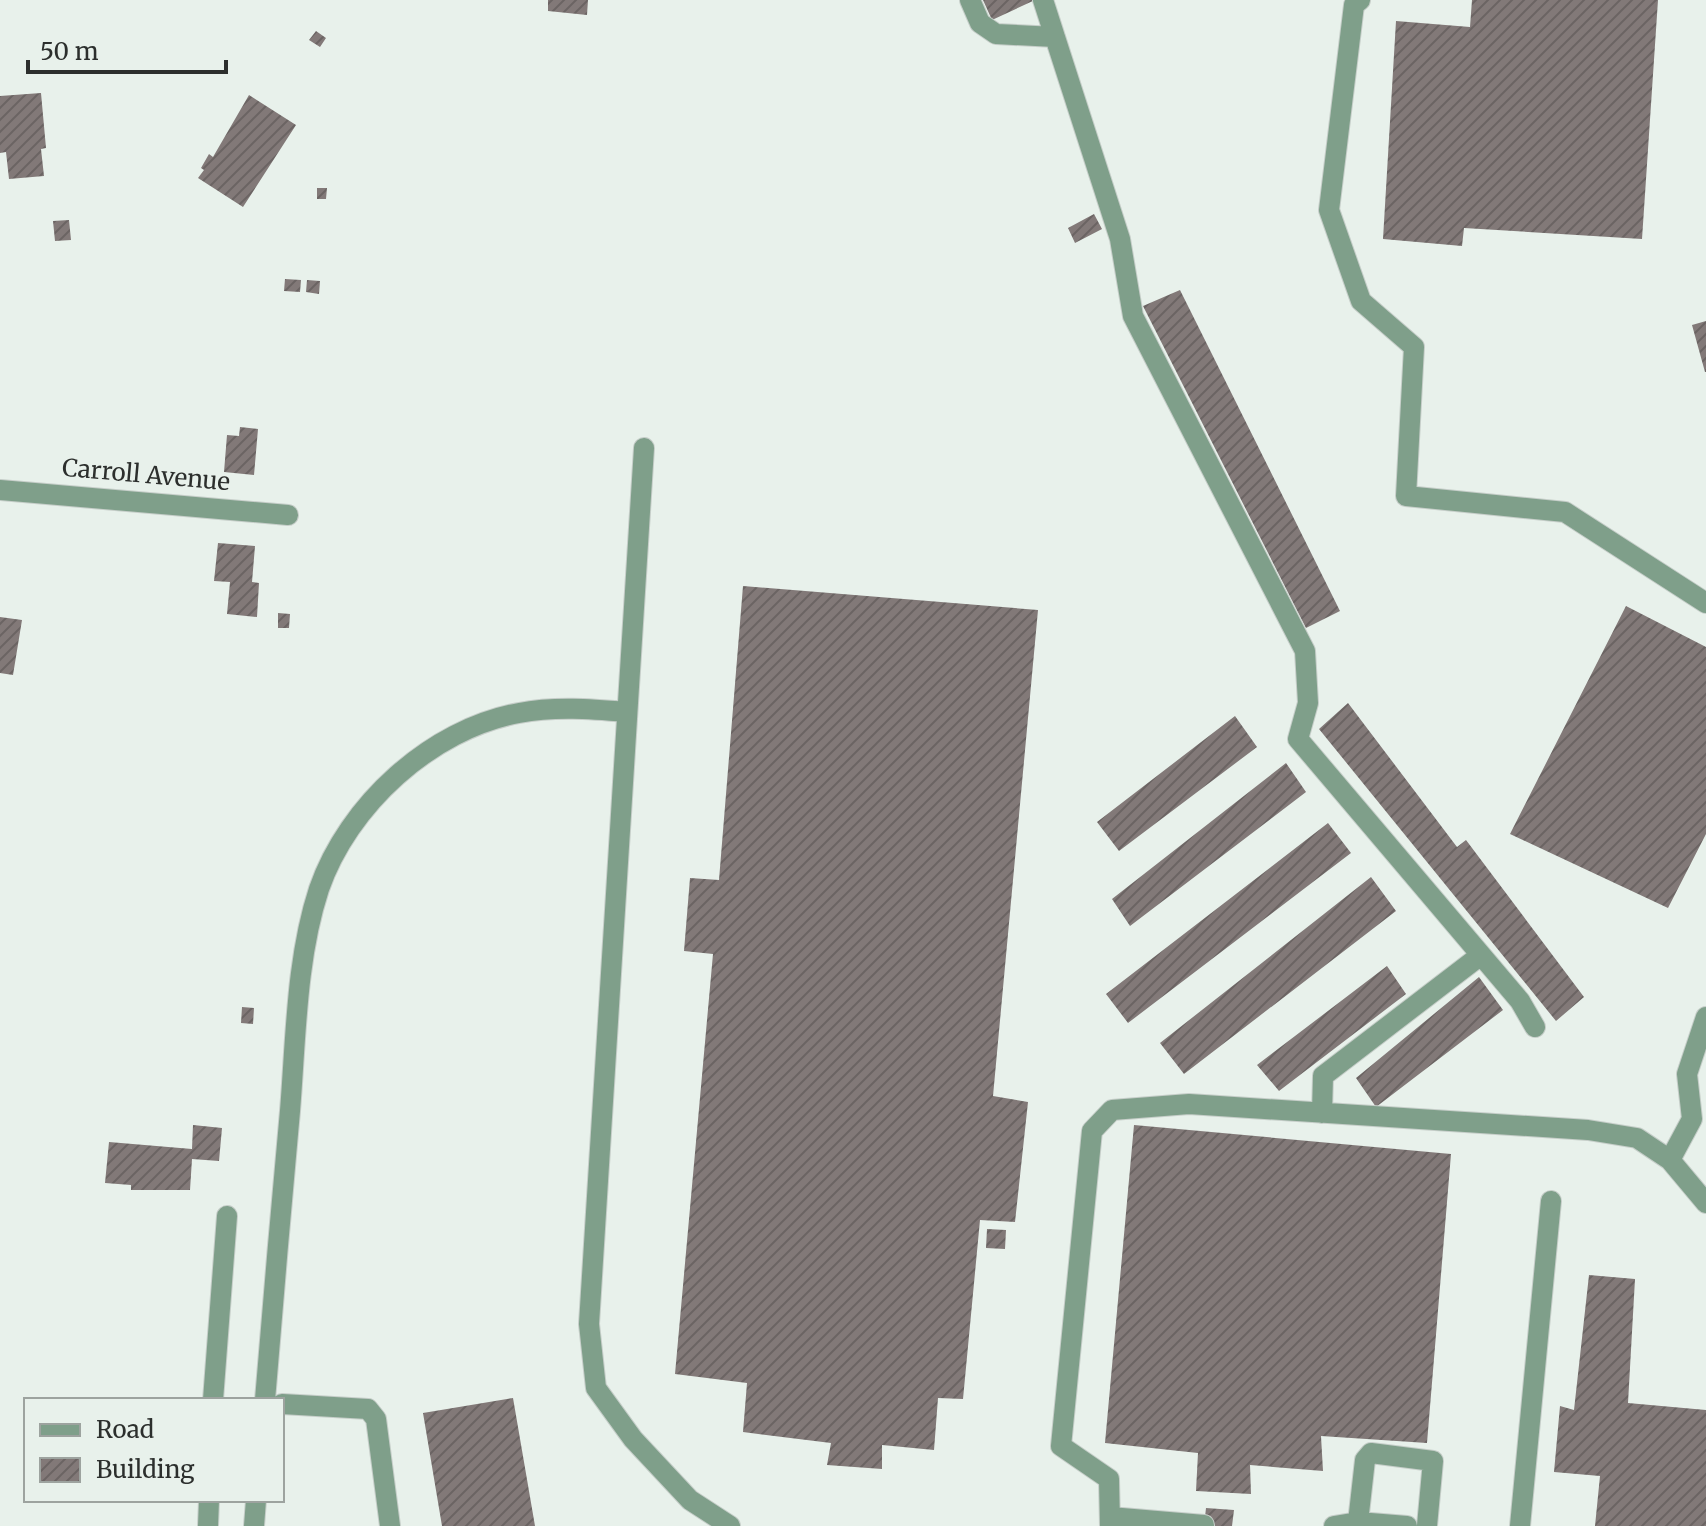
<svg xmlns="http://www.w3.org/2000/svg" width="1706" height="1526" font-family="Merriweather,serif">
<defs>
<pattern id="building-hatch" width="6" height="6" patternUnits="userSpaceOnUse" patternTransform="scale(2)"><rect width="6" height="6" fill="#827978"/><path d="M-1 1l2-2M0 6l6-6M5 7l2-2" fill="none" stroke="#6b6463"/></pattern>
</defs>
<rect width="100%" height="100%" fill="#e8f1eb"/>
<path fill="url(#building-hatch)" d="M548,0H588L587,15L548,11Z
M983,0H1035L992,20Z
M1472,0H1658L1642,239L1464,228L1462,246L1383,239L1396,21L1470,27Z
M316,31L326,38L320,47L309,40Z
M41,93L46,148L41,149L44,176L9,179L6,152L0,153V96Z
M249,95L296,125L243,207L198,178L204,170L201,168L209,154L213,157Z
M317,188H327L326,199H317Z
M1094,214L1102,229L1075,243L1068,228Z
M69,220L71,240L55,241L53,221Z
M285,279L301,280L300,292L284,291Z
M307,280L320,281L319,294L306,292Z
M1180,290L1340,611L1306,628L1143,306Z
M1706,321V372H1705L1692,325Z
M240,427L258,429L254,475L224,472L227,435L239,436Z
M218,543L255,546L252,582L259,583L257,617L227,614L230,582L214,581Z
M743,586L1038,610L993,1096L1028,1102L1015,1222L980,1220L963,1399L938,1398L934,1450L882,1445V1469L827,1465L831,1443L743,1432L747,1383L675,1374L713,954L684,951L690,878L719,880Z
M1626,606L1706,647V834L1668,908L1510,834Z
M278,613L290,614L289,628H278Z
M0,617L22,620L13,675L0,673Z
M1348,703L1457,847L1466,840L1584,997L1556,1021L1319,729Z
M1235,716L1257,747L1119,851L1097,822Z
M1286,763L1306,792L1130,926L1112,899Z
M1328,823L1351,853L1128,1023L1106,994Z
M1371,877L1396,911L1184,1074L1160,1043Z
M1387,966L1406,994L1279,1091L1257,1065Z
M1479,977L1503,1010L1376,1107L1356,1078Z
M242,1007L254,1008L253,1024L241,1023Z
M193,1125L222,1128L219,1161L192,1159L190,1190H131V1185L105,1183L109,1142L192,1149Z
M1134,1125L1451,1154L1427,1443L1321,1436L1323,1471L1250,1465L1251,1494L1196,1491L1198,1453L1105,1443Z
M987,1229L1006,1230L1005,1249L986,1248Z
M1589,1275L1635,1279L1628,1403L1706,1410V1526H1595L1600,1476L1554,1472L1560,1406L1574,1410Z
M513,1398L535,1526H442L423,1413Z
M1206,1508L1234,1510L1232,1526H1204Z"/>
<g fill="none" stroke-linecap="round" stroke-linejoin="round">
<defs>
<path id="minor" d="M970,0L980,23L996,34L1055,37
M1043,0L1120,239L1133,316L1305,651L1308,703L1298,739L1520,1001L1535,1027
M1360,0L1354,5L1329,210L1361,301L1414,347L1406,496L1565,512L1706,603
M644,448L589,1324L596,1388L633,1439L690,1500L730,1526
M0,490L288,515
M1322,1113L1323,1076L1481,955
M1670,1160L1692,1119L1687,1074L1706,1017
M213,1400L227,1216
M265,1400C273,1304 281,1207 290,1111C296,1038 296,959 319,889C348,805 431,729 519,713C555,706 591,709 627,712
M282,1404L368,1409L376,1419L390,1526
M1110,1517L1204,1525
M1358,1522L1365,1460L1371,1453L1433,1461L1427,1526
M208,1526L209,1500
M254,1526L256,1500
M1110,1526L1109,1479L1061,1446L1092,1131L1112,1110L1189,1104L1588,1130L1637,1138L1670,1160L1706,1203
M1334,1526L1358,1522L1407,1526
M1520,1526L1551,1201"/>
</defs>
<use href="#minor" stroke="#c6cec9" stroke-width="22"/>
<use href="#minor" stroke="#7f9f8a" stroke-width="20"/>
</g>
<g text-anchor="middle" stroke-width="7" stroke-linejoin="round" paint-order="stroke">
<g font-size="24" fill="#2c2f2d" stroke="#e8f1eb">
<text transform="translate(146 475) rotate(5)" y="8">Carroll Avenue</text>
</g>
</g>
<rect x="24" y="1398" width="260" height="104" fill="#e8f1eb" stroke="#9da39f" stroke-width="2"/>
<rect x="40" y="1424" width="40" height="12" fill="#7f9f8a" stroke="#9da39f" stroke-width="2"/>
<text x="96" y="1438" font-size="24" fill="#2c2f2d">Road</text>
<rect x="40" y="1458" width="40" height="24" fill="url(#building-hatch)" stroke="#9da39f" stroke-width="2"/>
<text x="96" y="1478" font-size="24" fill="#2c2f2d">Building</text>
<path d="M28 60v12h198v-12" fill="none" stroke="#2c2f2d" stroke-width="4"/>
<text x="40" y="60" font-size="24" fill="#2c2f2d" stroke="#e8f1eb" stroke-width="6" paint-order="stroke">50 m</text>
</svg>
